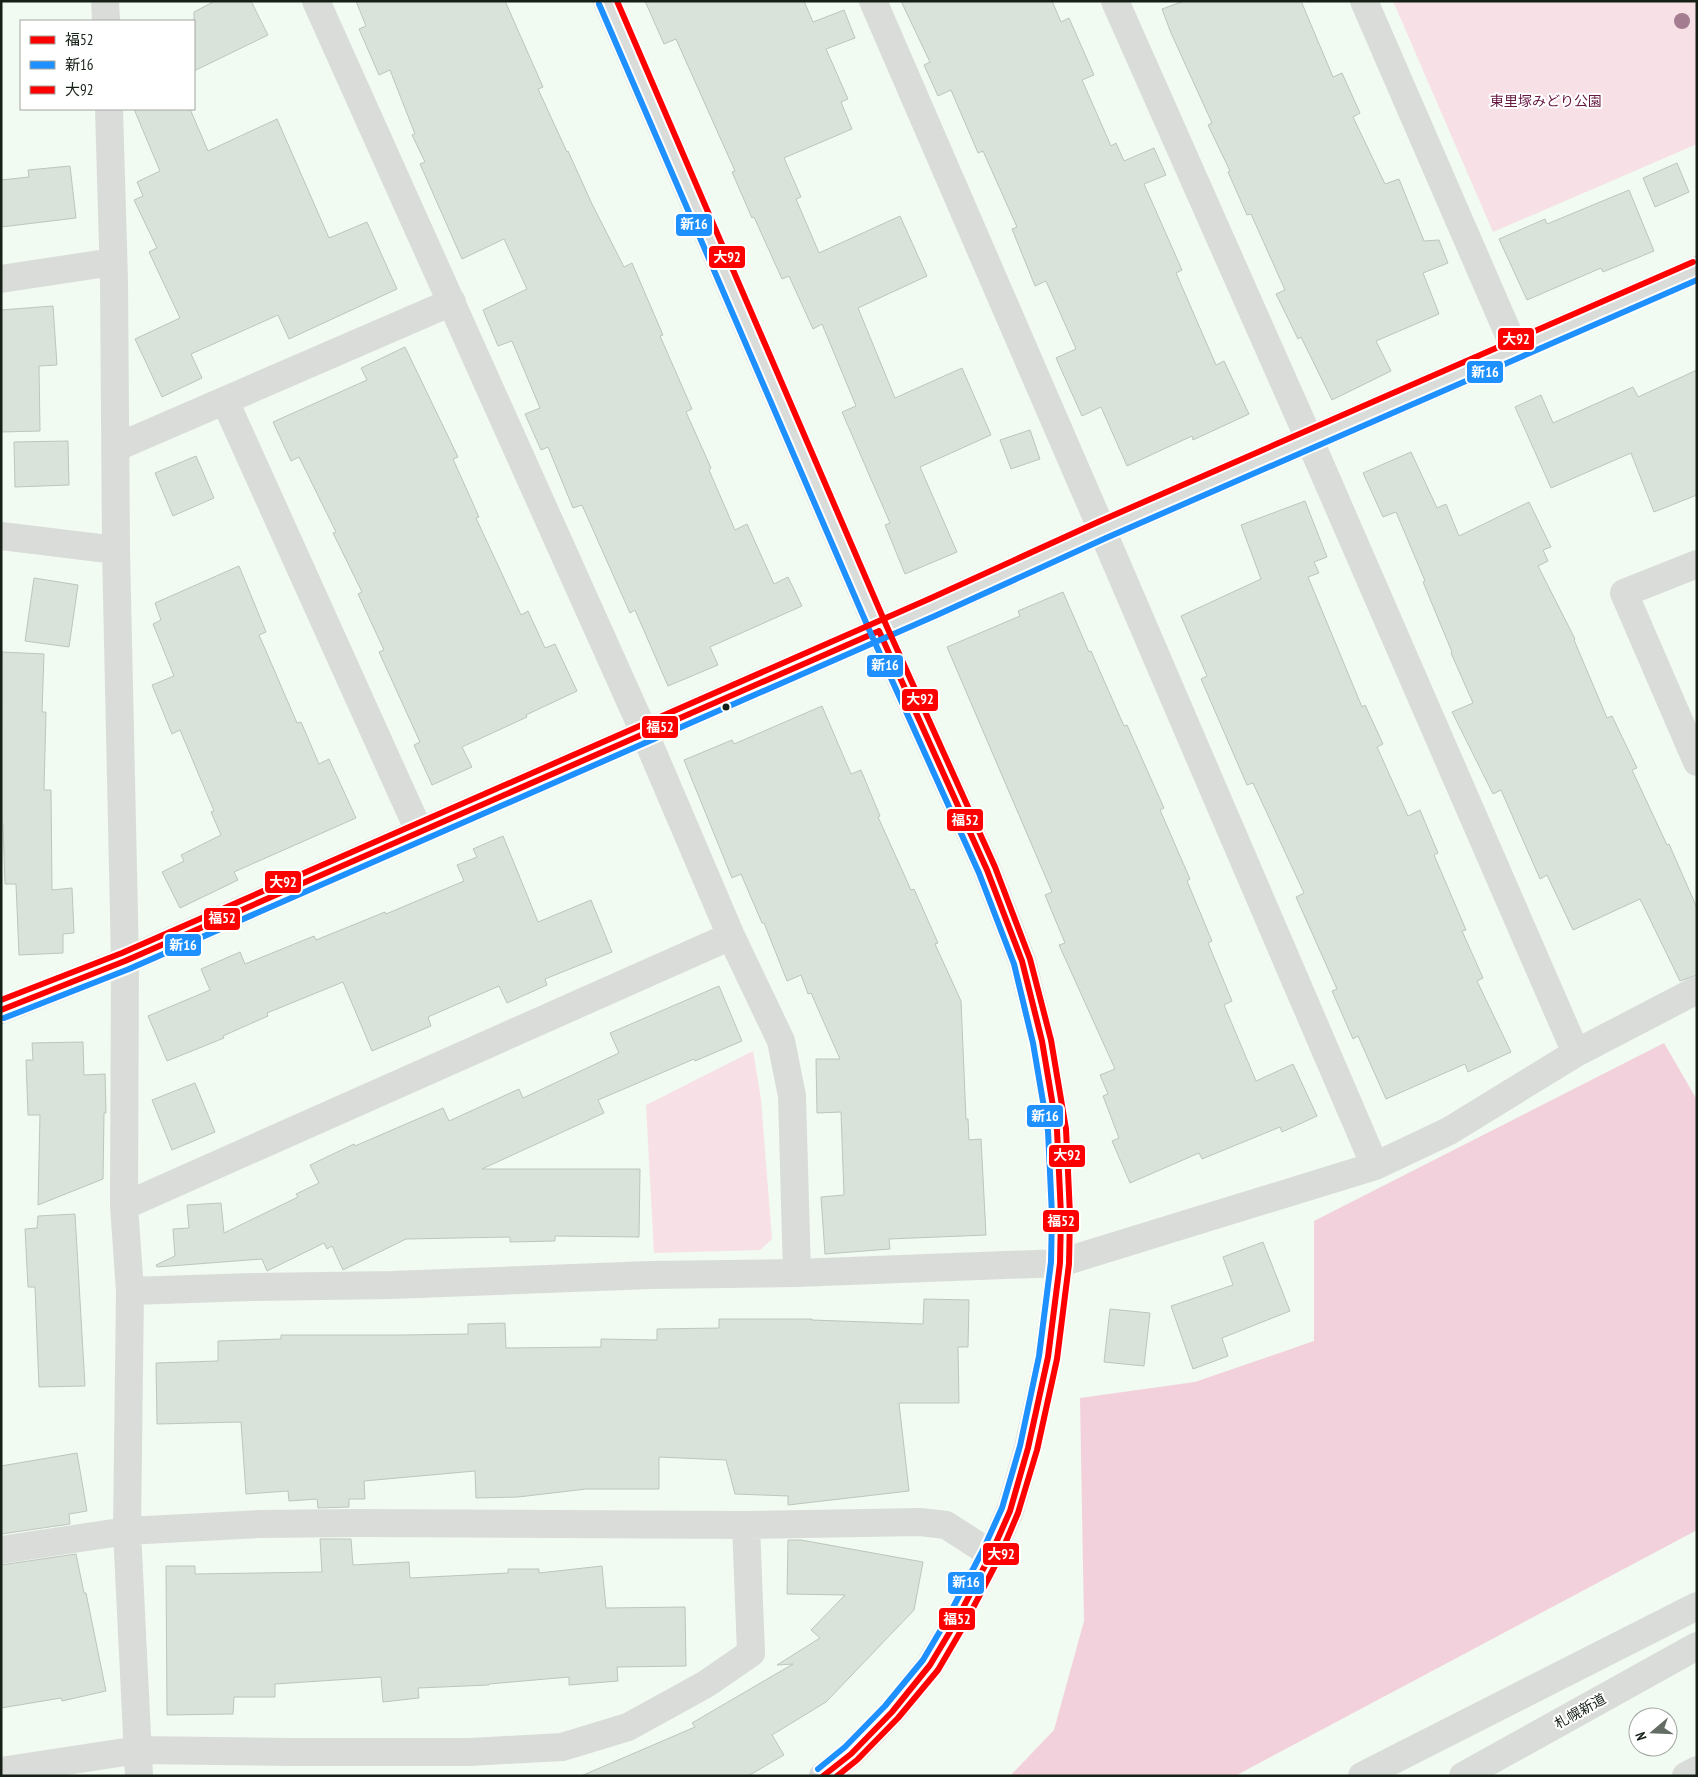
<svg xmlns="http://www.w3.org/2000/svg" width="1698" height="1777" font-family="'PT Sans Narrow','Noto Sans JP',sans-serif">
<rect width="100%" height="100%" fill="#f1fbf1"/>
<path fill="#f8e0e7" d="M1393,1H1697V144L1493,232Z
M753,1051L761,1099L772,1239L760,1250L654,1253L646,1105Z"/>
<path fill="#f2d0dc" d="M1664,1043L1697,1100V1530L1235,1776H1010L1054,1730L1084,1621L1080,1398L1195,1382L1314,1341V1221Z"/>
<path fill="#d9e3d9" stroke="#bdc6bd" d="M215,1H251L268,35L194,71V12Z
M356,1H505L543,87L538,89L567,152L568,151L592,204L624,267L632,263L663,335L660,336L692,409L686,412L711,468L709,470L735,530L747,524L774,584L788,577L802,606L710,647L718,665L668,686L635,610L630,613L582,505L573,508L548,447L541,450L525,414L540,408L512,341L498,346L483,310L527,289L504,239L462,259L420,164L425,162L412,135L415,134L390,70L379,75L359,29L366,26Z
M645,1H804L813,22L844,10L855,38L826,49L848,99L841,102L852,129L784,158L801,197L796,199L819,253L900,216L927,276L858,308L895,398L962,368L991,435L920,467L957,552L905,574L885,525L890,523L842,412L856,406L822,324L813,329L789,276L782,279L754,217L752,218L732,172L735,171L676,39L664,44Z
M901,1H1052L1061,22L1069,18L1094,75L1082,80L1111,146L1116,143L1124,161L1154,148L1166,175L1144,184L1182,270L1176,273L1216,365L1224,361L1249,414L1193,440L1192,436L1127,466L1101,407L1082,416L1056,358L1076,349L1046,281L1035,286L1012,229L1017,227L983,151L978,153L951,90L938,96L924,65L930,62Z
M1184,1H1301L1333,77L1342,73L1360,113L1353,117L1385,184L1399,179L1424,241L1439,240L1448,263L1423,273L1439,314L1376,341L1391,371L1332,400L1301,337L1298,339L1276,294L1285,290L1251,214L1247,215L1228,172L1230,171L1208,125L1212,123L1171,33L1162,9Z
M134,109H190L208,151L277,119L329,238L367,222L397,289L289,339L278,315L191,354L202,378L162,397L135,339L180,318L149,252L157,248L134,200L143,196L137,182L160,171Z
M1677,163L1689,192L1655,207L1643,178Z
M70,166L76,218L1,227V180L29,177L28,170Z
M1629,190L1654,251L1603,272L1601,268L1527,300L1499,239L1545,219L1547,224Z
M53,306L57,365L39,366L40,431L1,432V310Z
M405,347L458,457L453,459L479,517L476,518L521,615L528,611L545,648L555,644L577,691L526,715L527,717L462,747L472,767L432,785L414,745L420,742L379,652L384,650L358,594L362,592L333,533L336,532L299,457L291,461L273,422L367,380L361,368Z
M1697,370V495L1654,512L1631,453L1551,488L1515,407L1541,395L1553,423L1633,387L1638,397Z
M1030,430L1040,459L1011,469L1000,440Z
M68,441L69,485L15,487L14,442Z
M1411,452L1437,508L1446,504L1459,536L1529,502L1551,547L1543,550L1548,561L1538,566L1575,639L1574,640L1607,718L1612,716L1637,768L1632,770L1667,845L1669,844L1697,908V975L1680,981L1640,899L1573,930L1547,875L1540,879L1501,790L1493,794L1452,712L1473,703L1451,653L1452,652L1423,582L1425,581L1396,512L1383,517L1363,473Z
M196,456L214,498L173,516L155,473Z
M1305,501L1327,557L1314,562L1319,573L1308,577L1362,707L1365,705L1383,744L1377,747L1408,816L1420,810L1438,853L1434,855L1466,930L1462,931L1483,978L1477,981L1511,1052L1468,1072L1465,1064L1386,1099L1358,1036L1353,1039L1332,991L1337,989L1296,897L1304,893L1253,783L1247,785L1201,679L1207,676L1181,616L1261,579L1241,525Z
M239,566L266,632L259,635L297,723L301,722L319,764L329,759L356,818L234,872L238,880L180,908L162,872L184,861L181,855L221,835L211,812L214,811L180,730L172,734L152,685L174,676L153,624L161,620L155,603Z
M34,578L78,585L69,647L25,641Z
M1063,592L1089,652L1091,651L1124,726L1127,725L1164,808L1160,810L1190,879L1187,881L1212,941L1208,943L1232,1001L1224,1005L1256,1081L1293,1064L1317,1116L1282,1132L1280,1127L1202,1159L1199,1153L1130,1183L1112,1141L1119,1138L1103,1096L1108,1094L1100,1075L1115,1069L1059,945L1065,943L1045,895L1052,892L947,647L1020,616L1018,611Z
M2,652L44,654L42,712H46L44,790H51L52,890L72,888L74,933L63,934V953L19,955L16,884H5L3,824H1Z
M822,706L851,774L861,770L880,816L878,817L911,890L914,889L938,943L935,944L961,1001L966,1119H968L969,1140L981,1139L986,1235L889,1239L890,1249L825,1254L821,1197L844,1195L841,1112L817,1113L816,1059H840L811,993L808,994L801,975L787,981L764,923H762L741,874L732,878L684,760L732,740L734,744Z
M503,836L538,922L591,900L612,952L545,979L547,985L507,1003L499,986L428,1017L431,1026L372,1051L343,982L267,1013L268,1016L223,1036L224,1038L167,1061L148,1016L210,990L201,969L240,952L245,964L314,936L316,940L385,912L386,914L464,881L457,865L477,857L473,849Z
M719,986L742,1041L695,1061L694,1059L598,1100L604,1113L482,1169H640L639,1237L555,1236V1241L510,1242V1237L406,1239L343,1270L332,1246L327,1249L324,1243L267,1271L262,1259L157,1267L156,1265L175,1256L173,1229L189,1228L187,1205L221,1203L224,1233L298,1197L296,1194L319,1183L310,1165L354,1144L355,1146L443,1108L449,1121L519,1089L523,1098L619,1053L610,1033Z
M83,1042L84,1075L105,1074L106,1113H104L103,1179L38,1205L40,1115H28L26,1060H33L32,1043Z
M195,1083L215,1132L172,1150L152,1100Z
M75,1214L85,1386L39,1387L35,1287H28L25,1229L37,1228L38,1216Z
M1263,1242L1290,1311L1222,1338L1228,1356L1193,1369L1171,1306L1233,1285L1223,1257Z
M924,1299L969,1300L968,1347H958L959,1403H899L909,1491L788,1505V1496L735,1494L726,1460L659,1457V1489H586L518,1497L476,1498L475,1471L364,1481L365,1499H349V1507L318,1508L317,1499L289,1501L288,1491L246,1494L241,1422L157,1424L156,1363L218,1361V1341L281,1339V1335H405L468,1334V1324L505,1323L506,1348L601,1347V1339L657,1340V1329L719,1328V1319H812V1320L923,1324Z
M1110,1309L1150,1313L1144,1366L1104,1362Z
M77,1453L87,1511L69,1514L70,1524L1,1534V1466Z
M320,1539H351L353,1565L409,1562L410,1578L508,1573V1569H539V1573L602,1566L606,1608L685,1607L686,1666L617,1667L618,1681L569,1685V1677L489,1684V1685L418,1688L419,1698L383,1702L381,1677L275,1684V1697H234L233,1714L167,1715L166,1566H195V1574L322,1572Z
M788,1540H801L923,1562L914,1610L826,1702L772,1735L784,1755L748,1776H581L695,1727L692,1723L793,1664L777,1665L820,1638L811,1630L845,1595L787,1594Z
M76,1554L84,1593H86L106,1691L62,1701L61,1698L1,1708V1565Z"/>
<g fill="none" stroke-linecap="round" stroke-linejoin="round">
<path stroke="#dadcda" stroke-width="28" d="M105,1L106,21
M316,1L644,732L731,936L781,1041L792,1096L797,1273
M607,1L879,631L987,870L1022,961L1042,1041L1057,1130L1061,1215L1060,1263L1048,1357L1028,1448L1010,1511L991,1554L954,1625L930,1665L892,1712L851,1754L823,1776
M873,1L1102,530L1375,1166
M1115,1L1310,441L1576,1053
M1364,1L1515,349
M109,109L114,280L116,550L125,961L124,1206L130,1291L127,1531L139,1776
M1,279L113,262
M225,401L419,831
M115,448L452,302
M1,536L116,550
M1697,564L1624,593L1697,762
M1,1010L125,961L933,607L1102,530L1697,270
M124,1206L731,936
M130,1291L253,1287L392,1285L650,1275L797,1273L1060,1263L1375,1166L1449,1131L1576,1053L1697,990
M1,1550L127,1531L259,1524L357,1523L746,1525L920,1522L946,1525L991,1554
M1,1771L138,1750L290,1752H470L562,1747L628,1727L706,1684L751,1653L746,1525
M1362,1776L1697,1606
M1463,1776L1697,1646"/>
<path stroke="#dadcda" stroke-width="28" d="M1686,1776L1697,1770"/>
<defs>
<path id="bus-1" d="M1,1010L125,961L879,631
M823,1776L851,1754L892,1712L930,1665L954,1625L991,1554L1010,1511L1028,1448L1048,1357L1060,1263L1061,1215L1057,1130L1042,1041L1022,961L987,870L879,631"/>
<path id="bus-2" d="M599,4L871,634L979,873L1014,964L1033,1043L1048,1131L1052,1215L1051,1262L1039,1356L1020,1446L1002,1508L983,1550L946,1621L923,1660L885,1706L845,1747L818,1769
M4,1018L129,969L937,615L1106,538L1697,280"/>
<path id="bus-3" d="M617,1L887,627L995,867L1030,959L1051,1040L1066,1129L1070,1215L1069,1264L1057,1359L1037,1450L1018,1513L999,1558L962,1629L938,1670L898,1718L857,1760L837,1776
M1,1000L122,953L929,599L1098,522L1693,262"/>
</defs>
<use href="#bus-1" stroke="#fff" stroke-width="10"/>
<use href="#bus-2" stroke="#fff" stroke-width="10"/>
<use href="#bus-3" stroke="#fff" stroke-width="10"/>
<use href="#bus-1" stroke="#f00" stroke-width="6"/>
<use href="#bus-2" stroke="#1e90ff" stroke-width="6"/>
<use href="#bus-3" stroke="#f00" stroke-width="6"/>
</g>
<circle fill="#a47e90" cx="1682" cy="21" r="8"/>
<circle fill="#162016" stroke="#fff" stroke-width="2" cx="726" cy="707" r="4.5"/>
<g text-anchor="middle" stroke-width="4" stroke-linejoin="round" paint-order="stroke">
<g font-size="14" fill="#651741" stroke="#fff">
<text x="1546" y="106">東里塚みどり公園</text>
</g>
<g font-size="14" fill="#162016" stroke="#fff">
<text transform="translate(1580 1711) rotate(-29)" y="5">札幌新道</text>
</g>
</g>
<g stroke="#fff" stroke-width="2">
<rect x="675" y="213" width="38" height="24" rx="5" fill="#1e90ff"/>
<rect x="708" y="245" width="38" height="24" rx="5" fill="#f00"/>
<rect x="1497" y="327" width="38" height="24" rx="5" fill="#f00"/>
<rect x="1466" y="360" width="38" height="24" rx="5" fill="#1e90ff"/>
<rect x="866" y="654" width="38" height="24" rx="5" fill="#1e90ff"/>
<rect x="901" y="688" width="38" height="24" rx="5" fill="#f00"/>
<rect x="641" y="715" width="38" height="24" rx="5" fill="#f00"/>
<rect x="946" y="808" width="38" height="24" rx="5" fill="#f00"/>
<rect x="264" y="870" width="38" height="24" rx="5" fill="#f00"/>
<rect x="203" y="907" width="38" height="24" rx="5" fill="#f00"/>
<rect x="164" y="933" width="38" height="24" rx="5" fill="#1e90ff"/>
<rect x="1026" y="1104" width="38" height="24" rx="5" fill="#1e90ff"/>
<rect x="1048" y="1144" width="38" height="24" rx="5" fill="#f00"/>
<rect x="1042" y="1209" width="38" height="24" rx="5" fill="#f00"/>
<rect x="982" y="1542" width="38" height="24" rx="5" fill="#f00"/>
<rect x="947" y="1571" width="38" height="24" rx="5" fill="#1e90ff"/>
<rect x="938" y="1607" width="38" height="24" rx="5" fill="#f00"/>
</g>
<g font-size="14" text-anchor="middle" font-weight="bold" fill="#fff">
<text x="694" y="229">新16</text>
<text x="727" y="262">大92</text>
<text x="1516" y="344">大92</text>
<text x="1485" y="377">新16</text>
<text x="885" y="670">新16</text>
<text x="920" y="704">大92</text>
<text x="660" y="732">福52</text>
<text x="965" y="825">福52</text>
<text x="283" y="887">大92</text>
<text x="222" y="923">福52</text>
<text x="183" y="950">新16</text>
<text x="1045" y="1121">新16</text>
<text x="1067" y="1160">大92</text>
<text x="1061" y="1226">福52</text>
<text x="1001" y="1559">大92</text>
<text x="966" y="1587">新16</text>
<text x="957" y="1624">福52</text>
</g>
<rect width="1698" height="1777" fill="none" stroke="#162016" stroke-width="5"/>
<rect x="20" y="20" width="175" height="90" fill="#ffffff" stroke="#a2a6a2"/>
<rect x="30" y="36" width="25" height="8" fill="#ff0000" stroke="#a2a6a2"/>
<text x="65" y="45" font-size="15" fill="#162016">福52</text>
<rect x="30" y="61" width="25" height="8" fill="#1e90ff" stroke="#a2a6a2"/>
<text x="65" y="70" font-size="15" fill="#162016">新16</text>
<rect x="30" y="86" width="25" height="8" fill="#ff0000" stroke="#a2a6a2"/>
<text x="65" y="95" font-size="15" fill="#162016">大92</text>
<g transform="translate(1653 1732) rotate(251)"><circle r="24" fill="#ffffff" stroke="#a2a6a2"/>
<path d="M0-4L9 19L0 12L-9 19Z" fill="#636d63"/>
<text y="-8" font-size="14" font-weight="bold" text-anchor="middle" fill="#162016">N</text>
</g>
</svg>
